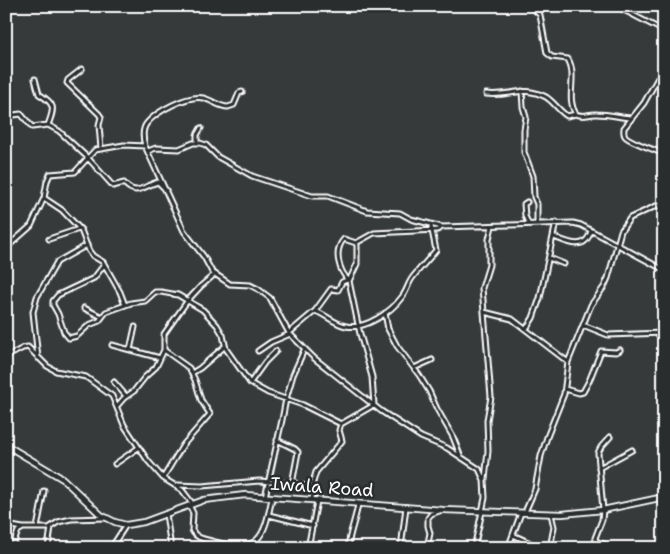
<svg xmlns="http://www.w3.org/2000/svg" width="670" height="554" font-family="'Shantell Sans',sans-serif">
<rect width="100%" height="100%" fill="#373a3b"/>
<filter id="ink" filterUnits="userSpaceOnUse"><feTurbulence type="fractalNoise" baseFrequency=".02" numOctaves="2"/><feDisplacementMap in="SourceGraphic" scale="10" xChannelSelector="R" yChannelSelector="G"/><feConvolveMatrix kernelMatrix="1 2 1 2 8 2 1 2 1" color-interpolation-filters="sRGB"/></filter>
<g filter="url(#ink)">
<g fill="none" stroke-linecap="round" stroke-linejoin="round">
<defs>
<path id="street" d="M530,6L540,15L547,53L552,57L568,59C578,76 565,98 576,114C585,118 589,113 597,114C608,114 620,117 631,118
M616,6L664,31
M664,67L644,103L624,128C624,131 623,133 625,136C630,142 656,150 664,154
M82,69L68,80L67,83L99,114L101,117L99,125L101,149
M35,79L39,94C55,104 55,107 48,125
M522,91L523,107L526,117L524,130V152L533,176L534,197L537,204V223
M242,92L239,93L234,105L228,107C219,107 212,100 203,98C187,95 157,111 147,123C142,129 143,139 145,146L184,231L204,257L212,272L230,284L250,285L258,289L270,298L289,333L314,358L381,411L421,437L447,448L479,469L484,480L485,498L474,548
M486,94C510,97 522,85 546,97C554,102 559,111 567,116L576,114
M6,116L21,114L32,127L48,125L59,131L87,157L113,186L124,183C136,197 143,186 158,182L166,190
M197,142V135L201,128
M148,151L156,148L179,149L193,143H200L206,145L218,157L252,176L312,196H328L367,211L400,213L411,219L442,227L573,223L581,225L664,270
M44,198L62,210L81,230L89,251L93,256L103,262L120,292L125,305
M527,202L524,204L525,216L528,223
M554,237C562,240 578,248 585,241C588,239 590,234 591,231
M49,239L79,229
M356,243L374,233L437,230L441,228
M6,248L31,226L44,198L47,181L50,174L75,172L95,150L124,145L145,146
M549,258L564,264
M104,265L94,278L58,295L53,301V305L58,314L64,332L69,338L77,336L89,325L99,321L106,312L131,303L145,301L155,292H161L178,295L203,310L217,325L223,335L226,349L250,383L268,393L303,405L341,424
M84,308L102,317
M315,311L331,289L338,290L342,282L347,280
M484,312L512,319L568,362
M385,313L388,329L397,346L419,375L429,391L437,409L453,437L460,455
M583,325L608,335L664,333
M526,329L533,318L540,298L556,222
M289,333L315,311C325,314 335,324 346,326C365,330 391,312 402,297C407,291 408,283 413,277C420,268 428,260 436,250L431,226
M112,345L160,358
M130,350L135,327
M258,351L271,342L290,334
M6,357L23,348L28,347L47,366L56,371L86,377L112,396L124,425L148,461L163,478L182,490L192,503
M38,358L33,312L37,297L57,262L87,245
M414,368L432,360
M192,373L200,368L224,347
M114,382L126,396
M250,383L265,362L276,351
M565,389L579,393L583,392L589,381L601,351L616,352L620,350
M117,406L124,398L134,391L145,377L156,367L164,350V334L188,300L201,286L215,274
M610,437L601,447L598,453L603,510L602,520L595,538L596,541L613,548
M277,440L295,449L298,452L292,484
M115,464L138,448
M599,468L632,450
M163,478L183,445L210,414L201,400L195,380L189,368L164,350
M485,479L488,451L487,420L491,397L482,288L489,265V239L492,226
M177,485L202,486L259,481L297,484L313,488
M265,497L282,420L286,399L293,375L304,350
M312,500L313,482L316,472L342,441L339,430L341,424L374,405L372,377L360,334L349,281L357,264V245L356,243L344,239C333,251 339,271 349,281
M189,505L193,513L192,530C196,539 206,539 215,542C260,554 264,537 272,498
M525,512L535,489L541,456L547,437L564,394L568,362L591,305L604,287L608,278L621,231L630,218L656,206H664
M166,514L171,548
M269,515L313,526
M6,525L23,528
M37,528L44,491
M513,535L541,548
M12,548L18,531L23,528H49L58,522L71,519L106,518
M48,548L51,527
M111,548L126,525
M308,548L317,501
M348,548C349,533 356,519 358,504
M401,548L406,507
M427,548L430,533L428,526V518L431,514L442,510
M508,548L521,513
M550,548L554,527L551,514"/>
<path id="secondary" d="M6,445L63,479L101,515L115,522L126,525L144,522L204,500L245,495L443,510L562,514L603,510L664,497"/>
</defs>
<use href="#street" stroke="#fff" stroke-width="7"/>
<use href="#secondary" stroke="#fff" stroke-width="8"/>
<use href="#street" stroke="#2a2d2e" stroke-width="3"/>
<use href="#secondary" stroke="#2a2d2e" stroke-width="4.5"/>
</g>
</g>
<g text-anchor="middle" stroke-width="5" stroke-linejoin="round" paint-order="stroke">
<g font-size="18" fill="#fff" stroke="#2a2d2e">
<text transform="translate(322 487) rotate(4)" y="6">Iwala Road</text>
</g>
</g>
<rect width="670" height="554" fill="none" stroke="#2a2d2e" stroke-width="25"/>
<rect x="12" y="12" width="645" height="529" fill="none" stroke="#fff" stroke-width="2" filter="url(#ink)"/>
</svg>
